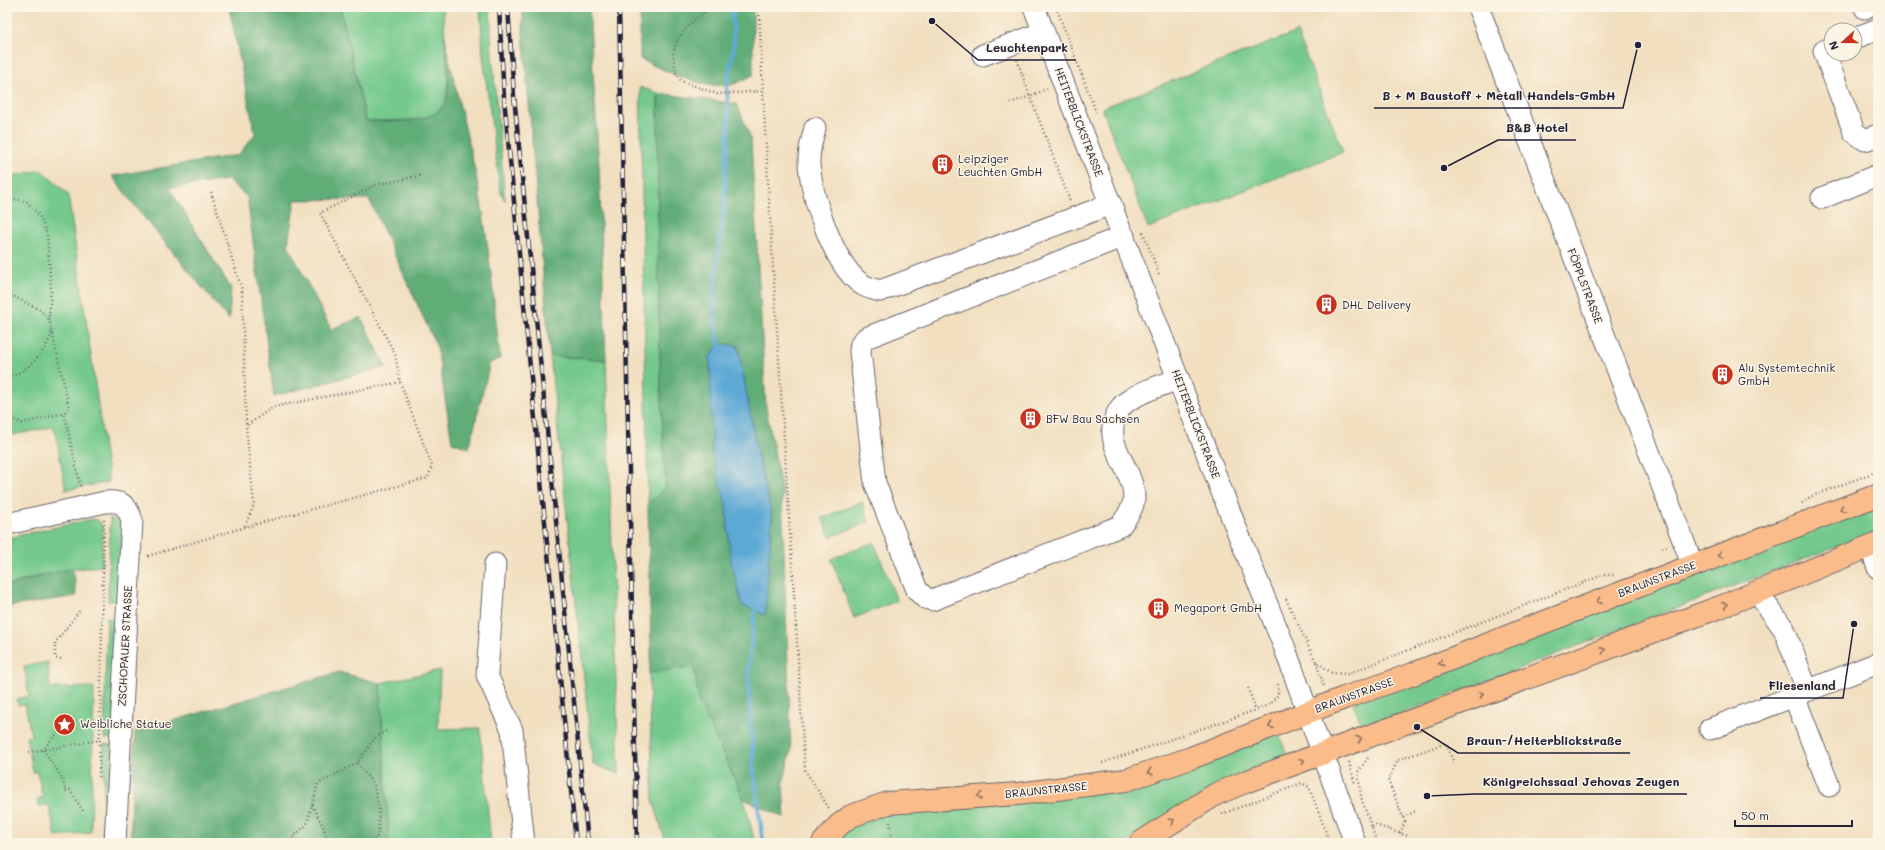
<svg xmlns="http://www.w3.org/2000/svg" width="1885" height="850" font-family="Mali,sans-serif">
<rect width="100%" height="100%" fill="#fcf5e5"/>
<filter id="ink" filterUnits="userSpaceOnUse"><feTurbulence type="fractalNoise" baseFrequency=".025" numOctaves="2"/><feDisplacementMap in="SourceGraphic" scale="8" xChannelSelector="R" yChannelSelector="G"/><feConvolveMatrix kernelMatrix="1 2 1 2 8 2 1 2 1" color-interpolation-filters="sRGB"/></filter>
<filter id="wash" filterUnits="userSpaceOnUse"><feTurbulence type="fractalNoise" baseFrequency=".012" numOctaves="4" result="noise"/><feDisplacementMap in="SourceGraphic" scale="16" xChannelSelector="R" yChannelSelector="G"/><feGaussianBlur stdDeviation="0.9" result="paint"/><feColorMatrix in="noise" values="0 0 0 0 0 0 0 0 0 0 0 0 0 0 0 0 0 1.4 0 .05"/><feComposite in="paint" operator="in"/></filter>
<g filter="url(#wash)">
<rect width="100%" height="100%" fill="#f1dfc0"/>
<path fill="#75c98d" stroke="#4c7664" d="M340,7H443L448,82L446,102L437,113L418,120L366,121Z
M480,7H490L492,53L505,201L500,190L483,56Z
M1297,32L1343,152L1148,228L1102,108Z
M640,87L658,93C658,225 657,356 666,487L648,504Z
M41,170L68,194L109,482L66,490L54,427L7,436V177Z
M550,356L606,360L619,774L593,764Z
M862,502L869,522L830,537L822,518Z
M1878,503V531L1363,728L1353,703Z
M110,518L118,521L122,532L119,599L108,602Z
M93,519C99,520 101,522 103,529L102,566C69,569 38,575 7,586V538Z
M874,542L897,601L854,618L831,559Z
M107,618L118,622L113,738L104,739Z
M48,662L50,688L94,687L91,832L56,837L49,805L38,806L37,799L43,797L37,772H33L26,737L31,736L25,704L18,705L17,699L29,696L24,666Z
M694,666L699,702L744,799L755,843H666L653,800L649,673Z
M440,670L438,729L480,728L491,843H389L380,683Z
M1278,732L1288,757L1191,801L1126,843H832L848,827L877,814L1041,800Z
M104,744L112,745L107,843H103Z"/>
<path fill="#60ad78" stroke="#41685a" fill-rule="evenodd" d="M229,7H340L366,121C388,121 436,126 446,101C452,85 446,54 445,37C456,98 475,158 484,220C491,266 495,313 500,359L490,363L469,448L452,442L437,347L369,199L295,200L288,245L331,329L361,317L386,367L274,396L247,197L228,180L169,188L231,288L229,320L138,210L112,176L238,155L255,134Z
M523,7H589L599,168L606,360L550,356L523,33Z
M640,7H753V75C747,78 740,82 734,84C705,91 666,71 640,59Z
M658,93L737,104L751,139L766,408L782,493L791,751L783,784L785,818L744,799L699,702L694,666L649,673L651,656L648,504L666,487C657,356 658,225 658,93ZM719,344L738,346L758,457L772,517L764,615L742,605L731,561L726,505L720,481L712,401L710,357Z
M71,568L75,580L76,596L7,607V586Z
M339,672L380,683L389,843H130L135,732Z"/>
<path fill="#5da9d6" stroke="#406688" d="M719,344L738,346L758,457L772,517L765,615L742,605L731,561L726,505L712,455L710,357Z"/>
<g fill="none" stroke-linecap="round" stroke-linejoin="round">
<path stroke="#5da9d6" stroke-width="4.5" d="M719,344L714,319L715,281L723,216L729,124L727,87L734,45L732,7
M755,611L748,673L754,773L763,843"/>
</g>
</g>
<g filter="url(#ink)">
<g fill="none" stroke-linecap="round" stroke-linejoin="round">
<defs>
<path id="minor" d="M1034,7L1236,528L1284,646L1355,843
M1478,7L1693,566
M1865,7V8
M1855,38L1878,29
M1831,48L1824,51L1854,132L1865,140L1878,135
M983,55L1044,32
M815,128C811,143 807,157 810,173C814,203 836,269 863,285C867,288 875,289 880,291L1111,204
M1822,198L1878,175
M1124,236L866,338L861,344L860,351L875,483L917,590L925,598L932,600L1120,526C1126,518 1133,510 1134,499C1135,470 1104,447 1115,418C1118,410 1121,405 1128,401C1142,391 1162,385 1179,379
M7,524L105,502C122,501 126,504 132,520L115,843
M1870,546L1878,568
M495,564L487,675L512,730L524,843
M1757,592L1784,629L1807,690
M1794,696L1829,786
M1710,729L1878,663"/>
<path id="major" d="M823,843L839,825L851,816L888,803L1018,794L1126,780L1191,758L1344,698L1413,674L1529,628L1878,495
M1140,843L1216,794L1245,782L1720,607L1878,543"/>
</defs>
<use href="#minor" stroke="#6a646a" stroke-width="23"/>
<use href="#major" stroke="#6a646a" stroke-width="24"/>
<path stroke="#6a646a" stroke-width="2.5" stroke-dasharray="1 3" stroke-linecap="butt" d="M710,7L687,27L678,39L673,54L676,73L681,81L717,94L763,91
M759,7C770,253 789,498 803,743L805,770L830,810
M1056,7L1096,112
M1017,60L1030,96L1047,89
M1010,103L1030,96L1070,201
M211,192L242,290L246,425
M7,197L27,202L39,215L47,234L51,288L49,319L69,407L64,413L81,489
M1143,232L1159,274
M7,293L40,310L49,319
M7,377C12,375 18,374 22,371C35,363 47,347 52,333
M7,417L22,423L64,413
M1802,503L1810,497L1878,471
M245,526L254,505L246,426L273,407L400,382
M1662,548L1667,546
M148,556L245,527L428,478L432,466L400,382L395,354L320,213L375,185L423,175
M1286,599L1316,662L1332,673L1347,674L1603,575H1614
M61,659L55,658V643L80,610
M1316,662L1324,687
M1248,688L1256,710
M61,728L64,730L71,727L69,719L65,718L60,724L61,728L43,750L63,779L65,791L70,790L83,811
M29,752L100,740
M1368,758L1358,772L1361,797L1377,843
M1349,762L1355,784
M357,763L374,785L379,810L378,835L372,843
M1102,763L1259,709L1270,704L1278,695V684
M99,777L104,520
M7,790L11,789
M312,805L324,828L327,843
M1222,814L1302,783L1309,787L1330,843
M1403,817L1416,811
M890,822L892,843
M1372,827L1376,825L1408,836L1410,843
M1400,833L1405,822L1388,780L1398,760L1446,743L1455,766
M287,843L307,824L318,784L357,763L375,738L388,730
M1415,843L1427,839"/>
<use href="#minor" stroke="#fff" stroke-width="21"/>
<use href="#major" stroke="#f9bc8a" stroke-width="22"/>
<defs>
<path id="rail" d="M499,7L504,98L576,843
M508,7L514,96L588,843
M619,7L637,843"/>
</defs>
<use href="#rail" stroke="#22223b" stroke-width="4.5"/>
<use href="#rail" stroke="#fcf5e5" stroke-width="3" stroke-dasharray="9" stroke-linecap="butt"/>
</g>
<defs><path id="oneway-chevron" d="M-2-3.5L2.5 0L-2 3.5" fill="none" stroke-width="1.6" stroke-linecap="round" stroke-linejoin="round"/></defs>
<g stroke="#8e6f62">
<use href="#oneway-chevron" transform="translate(1842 509) rotate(159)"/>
<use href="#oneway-chevron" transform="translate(1720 555) rotate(159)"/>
<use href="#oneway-chevron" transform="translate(1599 601) rotate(159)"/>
<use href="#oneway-chevron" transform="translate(1725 605) rotate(-22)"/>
<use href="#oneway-chevron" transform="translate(1603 650) rotate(-20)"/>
<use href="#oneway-chevron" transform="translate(1441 663) rotate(158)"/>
<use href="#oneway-chevron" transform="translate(1481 694) rotate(-20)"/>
<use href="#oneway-chevron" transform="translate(1271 726) rotate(158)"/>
<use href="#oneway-chevron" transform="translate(1359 739) rotate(-22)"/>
<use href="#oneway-chevron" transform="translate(1302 761) rotate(-22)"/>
<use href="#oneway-chevron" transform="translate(1150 772) rotate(162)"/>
<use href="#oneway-chevron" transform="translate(980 796) rotate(176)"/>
<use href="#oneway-chevron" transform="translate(1172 821) rotate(-34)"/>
</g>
</g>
<defs>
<symbol id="building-disc" viewBox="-11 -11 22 22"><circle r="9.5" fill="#c8321e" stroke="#fcf5e5"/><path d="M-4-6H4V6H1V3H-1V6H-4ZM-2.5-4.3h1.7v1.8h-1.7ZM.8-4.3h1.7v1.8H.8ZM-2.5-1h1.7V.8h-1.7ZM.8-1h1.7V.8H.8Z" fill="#fff"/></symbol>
<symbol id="sight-disc" viewBox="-11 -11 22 22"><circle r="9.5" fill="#c8321e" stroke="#fcf5e5"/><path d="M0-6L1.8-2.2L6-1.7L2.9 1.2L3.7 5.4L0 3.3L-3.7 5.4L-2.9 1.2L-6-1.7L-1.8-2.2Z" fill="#fff"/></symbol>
</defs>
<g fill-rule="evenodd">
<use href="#building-disc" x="930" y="152" width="25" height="25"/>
<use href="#building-disc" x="1314" y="292" width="25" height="25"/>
<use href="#building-disc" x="1710" y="362" width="25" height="25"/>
<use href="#building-disc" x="1018" y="406" width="25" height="25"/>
<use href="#building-disc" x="1146" y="596" width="25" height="25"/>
<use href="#sight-disc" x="52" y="712" width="25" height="25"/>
</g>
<g text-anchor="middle" stroke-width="3" stroke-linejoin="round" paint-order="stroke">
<g font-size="11" fill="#22223b" stroke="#fcf5e5">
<text transform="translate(1079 122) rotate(69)" y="4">HEITERBLICKSTRASSE</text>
<text transform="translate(1585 286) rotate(69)" y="4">FÖPPLSTRASSE</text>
<text transform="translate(1196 424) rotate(69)" y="4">HEITERBLICKSTRASSE</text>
<text transform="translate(1657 579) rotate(-21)" y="4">BRAUNSTRASSE</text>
<text transform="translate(125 646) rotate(-87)" y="4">ZSCHOPAUER STRASSE</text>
<text transform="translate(1354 695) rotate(-20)" y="4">BRAUNSTRASSE</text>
<text transform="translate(1046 790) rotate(-6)" y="4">BRAUNSTRASSE</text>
</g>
<g font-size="11" fill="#22223b" stroke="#fcf5e5" text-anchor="start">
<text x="958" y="163">Leipziger<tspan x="958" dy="13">Leuchten GmbH</tspan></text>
<text x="1342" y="309">DHL Delivery</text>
<text x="1738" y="372">Alu Systemtechnik<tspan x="1738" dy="13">GmbH</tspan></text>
<text x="1046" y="423">BFW Bau Sachsen</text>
<text x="1174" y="612">Megaport GmbH</text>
<text x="80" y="728">Weibliche Statue</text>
</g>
</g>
<path fill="none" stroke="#22223b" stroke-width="1.5" d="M932 21L978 60H1076M1638 45L1623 108H1374M1444 168L1498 140H1576M1854 624L1843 698H1760M1417 727L1458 753H1630M1427 796L1475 794H1687"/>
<g fill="#22223b" stroke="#fcf5e5" stroke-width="1.5">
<circle cx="932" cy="21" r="4"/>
<circle cx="1638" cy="45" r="4"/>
<circle cx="1444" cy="168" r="4"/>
<circle cx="1854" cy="624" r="4"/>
<circle cx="1417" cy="727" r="4"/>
<circle cx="1427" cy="796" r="4"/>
</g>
<g font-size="12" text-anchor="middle" font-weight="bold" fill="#22223b" stroke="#fcf5e5" stroke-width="3" stroke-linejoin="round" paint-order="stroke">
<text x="1027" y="52">Leuchtenpark</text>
<text x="1499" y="100">B + M Baustoff + Metall Handels-GmbH</text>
<text x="1537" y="132">B&amp;B Hotel</text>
<text x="1802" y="690">Fliesenland</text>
<text x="1544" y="745">Braun-/Heiterblickstraße</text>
<text x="1581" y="786">Königreichssaal Jehovas Zeugen</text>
</g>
<rect width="1885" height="850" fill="none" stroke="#fcf5e5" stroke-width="24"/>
<g transform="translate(1843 42) rotate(249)"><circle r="19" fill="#fcf5e5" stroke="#a5a1a1"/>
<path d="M0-3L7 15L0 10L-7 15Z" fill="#c8321e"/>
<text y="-6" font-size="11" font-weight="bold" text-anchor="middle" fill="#22223b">N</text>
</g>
<path d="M1735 820v6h117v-6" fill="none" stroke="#22223b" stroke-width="2"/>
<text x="1741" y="820" font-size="12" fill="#22223b" stroke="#fcf5e5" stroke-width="3" paint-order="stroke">50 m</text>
</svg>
